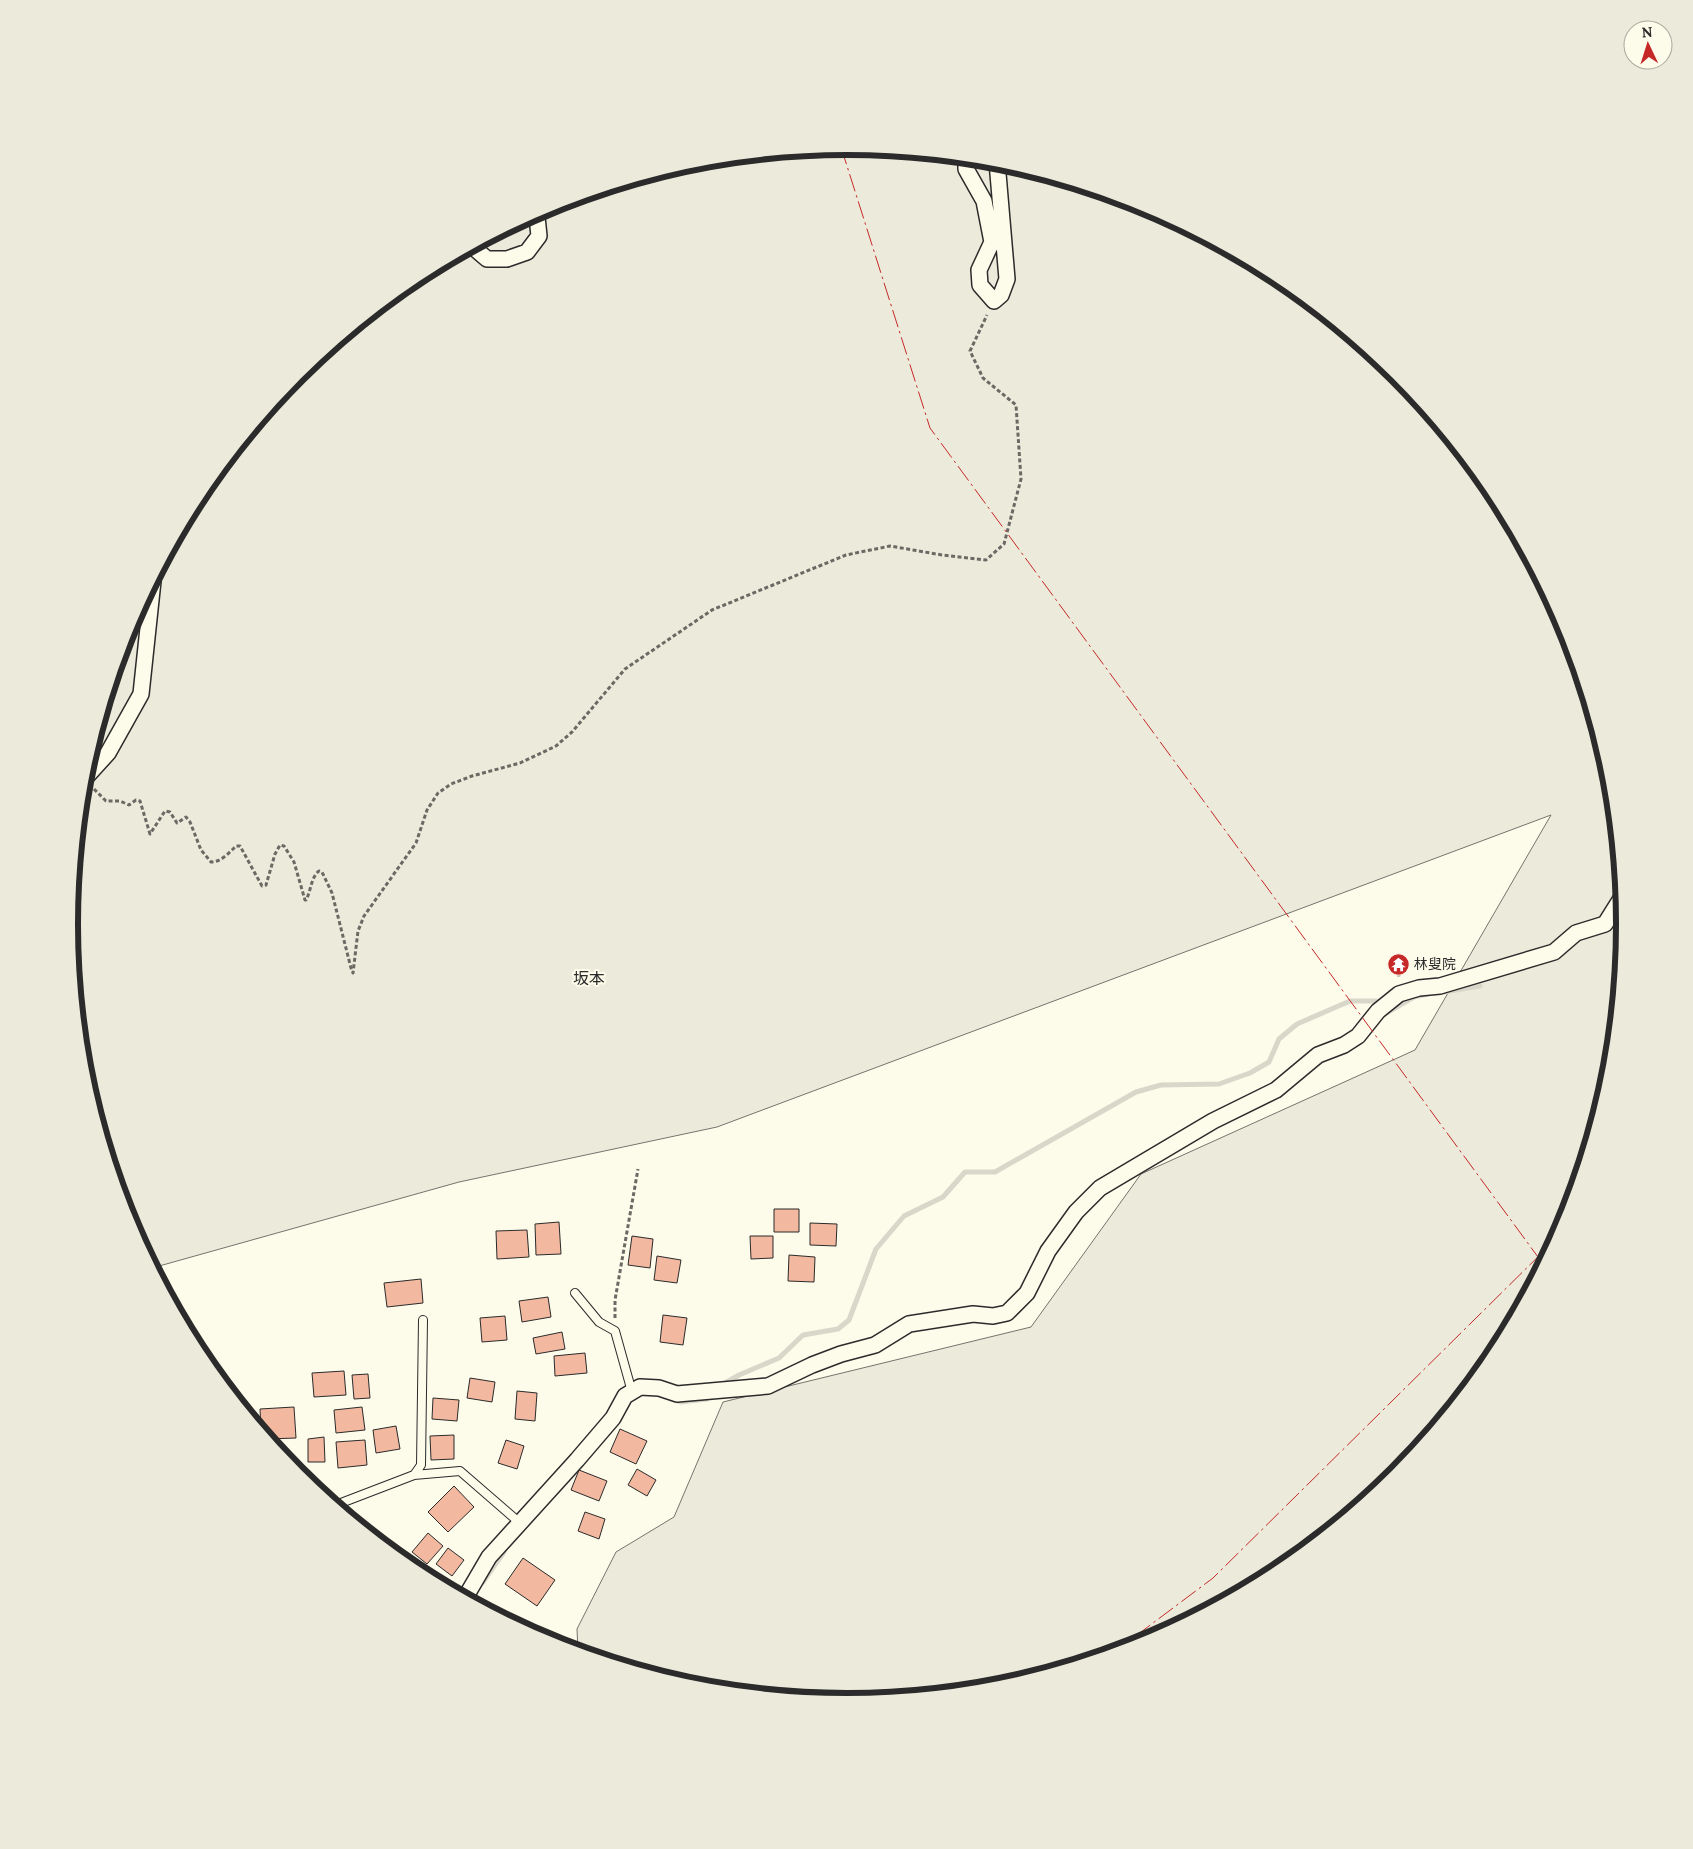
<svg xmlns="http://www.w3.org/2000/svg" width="1693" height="1849" font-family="Lora,'Noto Sans JP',serif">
<rect width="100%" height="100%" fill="#fdfbea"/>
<path fill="#ecebdb" stroke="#74746e" d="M847,147L999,162L1144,206L1279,278L1397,375L1493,493L1565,627L1609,773L1624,925L1609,1077L1565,1222L1493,1357L1396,1475L1278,1571L1144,1643L998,1687L846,1702L694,1687L578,1652L577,1629L616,1552L674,1517L723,1402L1031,1327L1141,1174L1415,1050L1551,815L717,1127L459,1182L152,1268L128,1222L84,1076L69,925L84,772L128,627L200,492L297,374L415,278L549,206L695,162Z"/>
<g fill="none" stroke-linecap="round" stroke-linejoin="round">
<path stroke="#d8d7c9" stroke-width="5" d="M1444,992L1480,986
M720,1386L739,1375L779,1358L803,1335L838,1329L849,1320L876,1249L904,1216L943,1197L965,1172H995L1136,1092L1161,1085L1219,1084L1250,1073L1269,1062L1279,1039L1297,1024L1350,1001H1377L1388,1012L1414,997L1428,994
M674,1400L681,1402L707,1399L712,1394
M483,1582L504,1552"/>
</g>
<path fill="#f2b8a0" stroke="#2b2b2b" d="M774,1209H799V1232H774Z
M559,1222L561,1254L536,1255L535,1224Z
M810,1223L837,1224L836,1246L810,1245Z
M527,1230L529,1257L497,1259L496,1231Z
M632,1236L653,1239L650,1268L628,1265Z
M750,1236H773V1258L751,1259Z
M789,1255L815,1257L814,1282L788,1281Z
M657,1256L681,1260L677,1283L654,1280Z
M421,1279L423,1303L387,1307L384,1283Z
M548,1297L551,1317L522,1322L519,1301Z
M663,1315L687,1318L683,1345L660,1342Z
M505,1316L507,1340L482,1342L480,1318Z
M562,1332L565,1349L536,1354L533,1338Z
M585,1353L587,1373L555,1376L554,1356Z
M344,1371L346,1395L314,1397L312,1373Z
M368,1374L370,1398L354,1399L352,1375Z
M470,1378L495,1382L492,1402L467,1398Z
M517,1391L537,1393L535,1421L515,1419Z
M433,1398L459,1400L457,1421L432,1419Z
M294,1407L296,1438L267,1439L261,1431L260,1409Z
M362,1407L365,1430L336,1433L334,1410Z
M396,1426L400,1449L376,1453L373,1430Z
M620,1429L647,1441L636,1464L610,1452Z
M454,1435V1459L431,1460L430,1436Z
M324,1437L325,1462H308V1439Z
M365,1440L367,1465L338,1468L336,1442Z
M506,1440L524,1446L517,1469L498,1463Z
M637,1469L656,1480L647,1496L628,1485Z
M579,1470L607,1481L599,1501L571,1490Z
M454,1486L474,1507L448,1532L428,1512Z
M585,1512L605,1519L599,1539L578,1531Z
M428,1533L443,1546L427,1564L412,1552Z
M448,1548L464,1560L452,1576L436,1564Z
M523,1558L555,1580L537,1606L505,1584Z"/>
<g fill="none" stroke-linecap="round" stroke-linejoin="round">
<defs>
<path id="lane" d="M575,1293L599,1322L615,1331L632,1392
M414,1475L460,1471L520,1523
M337,1507L341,1503L414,1475L421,1465L423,1320"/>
<path id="street" d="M966,159V169L984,201L992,242L979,270L980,285L994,301L1001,295L1007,279L997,162
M473,247L487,259H507L527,252L539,236L537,217L535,214
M83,778L88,775L108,753L141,694L153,581
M465,1598L489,1557L577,1460L613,1418L625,1396L640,1387L659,1388L677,1394L768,1386L812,1365L841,1354L875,1345L909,1324L973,1314L993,1316L1007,1313L1027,1293L1048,1251L1076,1212L1100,1188L1213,1121L1276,1090L1318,1055L1344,1045L1358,1036L1378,1011L1399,994L1419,988L1440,986L1554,952L1576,933L1605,924L1622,897"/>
</defs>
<use href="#lane" stroke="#2b2b2b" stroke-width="10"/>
<use href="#street" stroke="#2b2b2b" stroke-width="18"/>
<path stroke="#6a6964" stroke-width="3" stroke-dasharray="4 2.5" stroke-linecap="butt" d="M94,789L106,801H120L129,805L136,800L140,801L150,834L165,811L170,812L177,823L186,817L190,822L201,850L211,862C221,862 229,853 236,846H240L262,886L266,885L275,854L280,845L284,846L294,862L305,900H306C311,891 311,877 319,871L322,872L332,893L351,968L353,973L358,931L364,916L416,843L427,810L438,793L451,784L472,776L520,763L556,746L572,732L625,669L712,610L846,555L890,546L942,555L986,560L1004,544L1021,479L1016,405L983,378L970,351L987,315
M1398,966L1399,978
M615,1318V1300L638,1169"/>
<use href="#lane" stroke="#fdfbea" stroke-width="8"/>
<use href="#street" stroke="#fdfbea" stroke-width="15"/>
<path stroke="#c62828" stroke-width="1" stroke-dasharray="18 4 2.5 4" stroke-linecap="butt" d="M841,147L930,428L1538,1257
M1113,1653L1213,1578L1557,1238"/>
</g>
<defs>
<symbol id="temple-disc" viewBox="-11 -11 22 22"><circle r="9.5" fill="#c62828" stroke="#fdfbea"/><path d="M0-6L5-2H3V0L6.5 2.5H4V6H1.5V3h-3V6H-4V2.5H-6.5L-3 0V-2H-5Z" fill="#fff"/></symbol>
</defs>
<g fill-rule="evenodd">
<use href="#temple-disc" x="1386" y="952" width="25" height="25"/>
</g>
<g text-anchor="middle" stroke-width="4" stroke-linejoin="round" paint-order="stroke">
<g font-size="14" fill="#2b2b2b" stroke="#fdfbea" text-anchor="start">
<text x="1414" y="969">林叟院</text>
</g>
<g font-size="16" fill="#2b2b2b" stroke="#fdfbea">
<text x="589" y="984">坂本</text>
</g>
</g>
<path d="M0 0H1693V1849H0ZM78 924a769 769 0 1 1 1538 0a769 769 0 1 1-1538 0Z" fill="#eceadb" fill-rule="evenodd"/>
<path fill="none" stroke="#2b2b2b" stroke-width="6" d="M78 924a769 769 0 1 1 1538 0a769 769 0 1 1-1538 0Z"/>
<g transform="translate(1648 45) rotate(356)"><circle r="24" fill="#fdfbea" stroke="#a9a89e"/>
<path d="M0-4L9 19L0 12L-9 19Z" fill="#c62828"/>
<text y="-8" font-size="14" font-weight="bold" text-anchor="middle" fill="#2b2b2b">N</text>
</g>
</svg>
